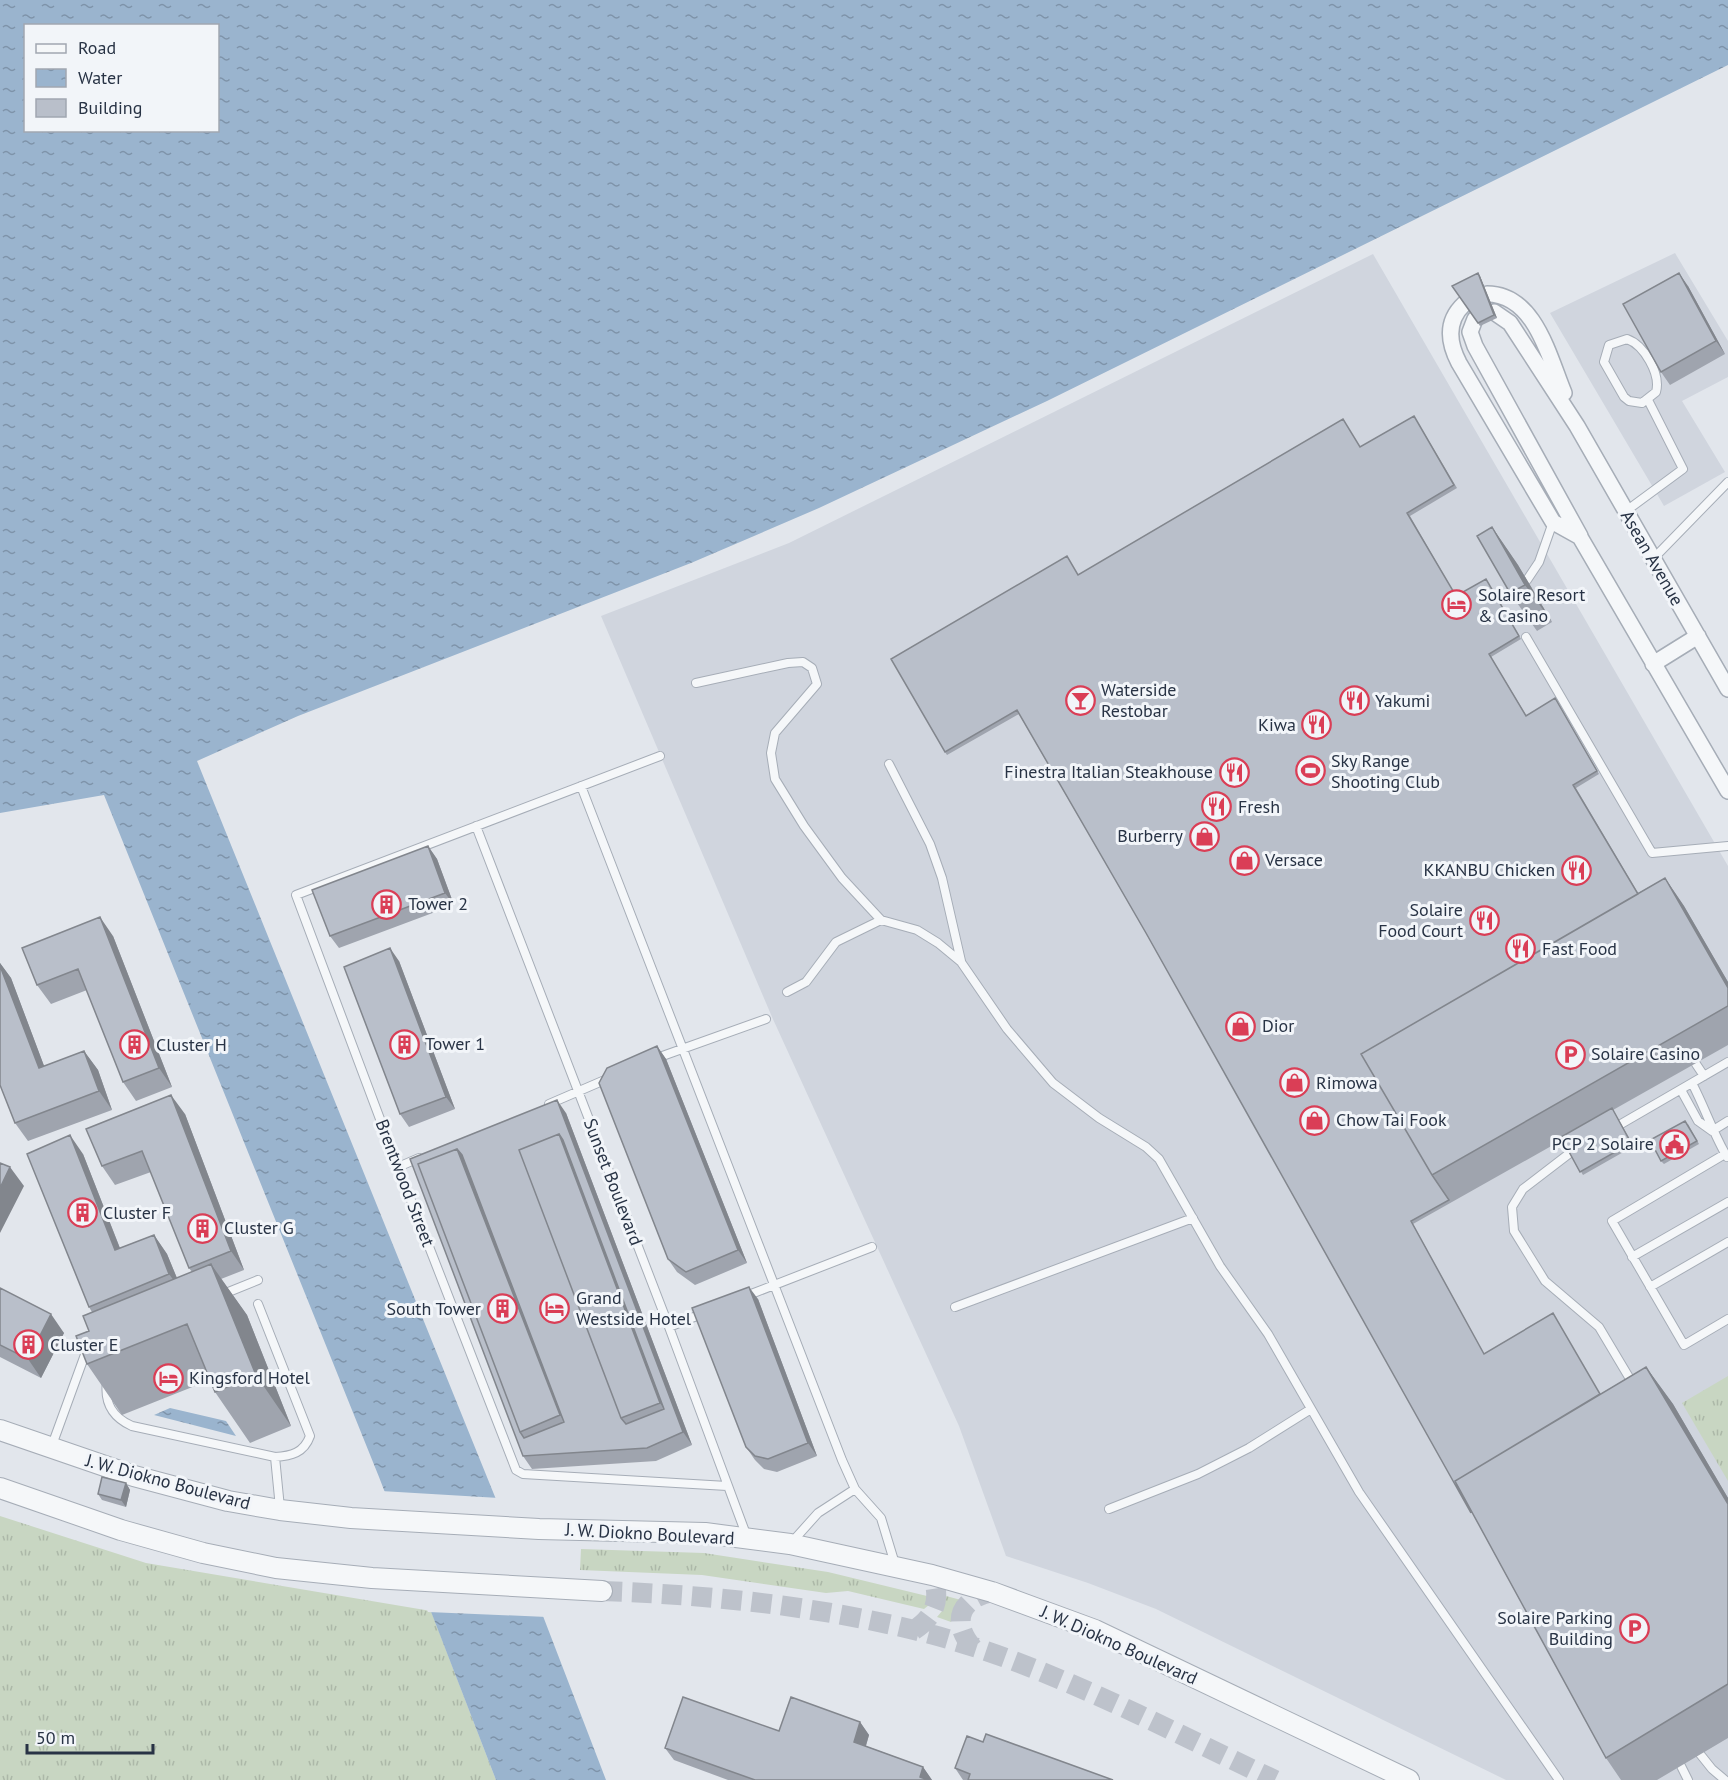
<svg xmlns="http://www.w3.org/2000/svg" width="1728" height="1780" font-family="'PT Sans',sans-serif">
<defs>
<pattern id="grass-tufts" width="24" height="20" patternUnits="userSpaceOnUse" patternTransform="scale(1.5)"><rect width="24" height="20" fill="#c8d6c2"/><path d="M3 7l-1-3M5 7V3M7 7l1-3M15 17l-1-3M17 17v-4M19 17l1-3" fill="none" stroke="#acb8a8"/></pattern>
<pattern id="water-ripples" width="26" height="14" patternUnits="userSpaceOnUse" patternTransform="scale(1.5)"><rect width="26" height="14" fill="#9ab4ce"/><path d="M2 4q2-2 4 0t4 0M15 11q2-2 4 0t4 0" fill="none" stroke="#7e93a9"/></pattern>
</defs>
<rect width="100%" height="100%" fill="#e2e6ec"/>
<path fill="#d0d5de" d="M1675,253L1728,341V377L1682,401L1725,472L1664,506L1550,313Z
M1373,254L1728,866V1780H1506L1156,1609L1088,1583L1006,1556L959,1426L772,1017L601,616L789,543Z"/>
<path fill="url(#grass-tufts)" d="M1728,1376V1481L1682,1403Z
M0,1516L146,1563L431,1611L496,1780H0Z
M581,1549L704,1553L828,1572L927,1596L929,1605L924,1609L848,1591L826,1593L702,1575L580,1570Z
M946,1596L961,1600L951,1622L937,1617L942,1611Z"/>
<path fill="url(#water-ripples)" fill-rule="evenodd" d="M0,0H1728V65L1047,401L819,508L691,563L298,716L197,761L538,1603L606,1780H496L379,1477L104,795L0,813ZM26,26H218V130H26Z
M170,1408L226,1421L236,1436L154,1415Z"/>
<path fill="#e2e6ec" d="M381,1491L499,1498L547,1617L428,1612Z"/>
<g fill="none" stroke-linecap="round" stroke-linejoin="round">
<path stroke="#bdc2cb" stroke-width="20" stroke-dasharray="20 10" stroke-linecap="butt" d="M602,1591C708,1595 810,1605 914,1630C1039,1660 1158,1725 1275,1780
M914,1630C936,1616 941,1598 932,1575
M973,1648C951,1623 959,1599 992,1592"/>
<defs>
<path id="service" d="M1627,339C1644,345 1661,374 1656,392L1642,403L1629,401L1624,397L1604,362L1609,345Z
M1626,511L1683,469L1648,400
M1653,559L1728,482
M1527,580L1539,562L1553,522
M1526,637L1652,853L1728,846
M696,683L788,663L803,662L812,668L817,684L775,733L771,753L775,779L804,826L842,878L881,920L917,930L938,943L961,962L1007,1029L1053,1083L1099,1118L1146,1147L1159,1159L1220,1266L1268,1334L1359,1492L1559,1780
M660,756L296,895L398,1167L516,1470L523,1474L727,1486
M889,764L930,844L942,878L961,961
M581,786L842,1460L855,1489L881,1518L895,1564
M476,826L669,1327L747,1537
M787,992L806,982L836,942L881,920
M654,1059L766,1019
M1696,1064L1704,1076
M1692,1083C1705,1108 1713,1133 1727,1157
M1681,1090L1698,1121L1712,1131
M549,1104L607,1079
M1621,1124L1728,1062
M1712,1131L1728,1121
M1570,1153L1523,1189L1512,1207L1514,1231L1545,1281L1599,1327L1633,1384
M1725,1154L1612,1221L1684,1345L1728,1319
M398,1167L419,1158
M1632,1257L1728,1202
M1650,1287L1728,1242
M221,1295L258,1280
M746,1296L872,1247
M955,1307L1193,1218
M669,1327L704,1313
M107,1381C104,1403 112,1417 132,1426L275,1457C291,1456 304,1453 310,1436L258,1304
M51,1448L87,1349
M275,1457L280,1508
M1109,1509L1198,1474L1249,1448L1311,1409
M792,1542L818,1513L855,1489
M1700,1754L1712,1769L1725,1780
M1681,1766L1688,1780"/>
<path id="minor" d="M1487,294C1535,294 1549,357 1564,393
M1464,304C1446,321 1448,342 1459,363L1553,522L1580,537L1728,791
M1494,312L1510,323L1577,426L1728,689
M1475,319L1470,332L1475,346L1580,536
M1653,664L1698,636"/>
<path id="tertiary" d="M0,1430L134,1476L228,1501L280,1510L351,1518L539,1529L705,1533L790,1544L932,1575L992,1592L1095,1630L1409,1780
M0,1488L121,1530L203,1553L276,1568L372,1578L602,1591"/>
</defs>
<use href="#service" stroke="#a6adb7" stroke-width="10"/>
<use href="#minor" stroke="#a6adb7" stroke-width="18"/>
<use href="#tertiary" stroke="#a6adb7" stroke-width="22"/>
<use href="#service" stroke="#f5f7f9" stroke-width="8"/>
<use href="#minor" stroke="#f5f7f9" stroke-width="15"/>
<use href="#tertiary" stroke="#f5f7f9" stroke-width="20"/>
</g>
<path fill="#9fa4ae" d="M1478,273L1480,276L1497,318L1480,326L1452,286Z
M1688,286L1725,354L1670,385L1661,372Z
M1414,416L1457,488L1410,516L1456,596L1486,579L1521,639L1491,657L1526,715L1557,702L1599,774L1576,788L1638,893L1665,878L1684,906L1728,982V1045L1613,1110L1634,1146L1583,1175L1562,1140L1413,1224L1484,1354L1600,1394L1646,1367L1673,1404L1728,1498V1738L1657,1780H1621L1606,1758L1474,1516L1146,933L1019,714L947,755L945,752L1360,447Z
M1492,527L1518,565L1552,622L1537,631L1510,593Z
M428,846L437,859L454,905L339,948L330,936Z
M113,936L172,1087L136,1101L123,1082L87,990L51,1004L37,985Z
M399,961L455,1109L409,1127L400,1114Z
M0,963L11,978L44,1066L84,1051L98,1070L112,1110L28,1141L15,1123L0,1085Z
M657,1046L666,1059L747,1263L695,1285L677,1272L668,1259Z
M566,1113L692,1445L656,1461L532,1469L523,1456L410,1159Z
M185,1114L244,1270L221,1279L247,1315L291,1426L250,1443L215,1392L210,1380L122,1415L87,1364L89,1331L92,1312L89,1307L83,1154L120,1248L154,1235L167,1254L177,1278L192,1272L189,1268L151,1172L115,1185L102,1166Z
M1688,1124L1699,1144L1664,1164L1661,1161Z
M0,1288L64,1333L41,1378L0,1357Z
M758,1299L817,1456L777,1472L764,1469L755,1460L746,1447Z
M126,1483L130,1490L126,1507L102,1500L98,1494Z
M860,1722L869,1735L866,1746L923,1767L932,1780H728L674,1760L665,1748L779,1731Z
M983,1742L1113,1780H963L955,1768Z"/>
<path fill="#82868d" d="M1478,273L1480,276L1497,318L1494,315Z
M1679,273L1688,286L1725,354L1716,341Z
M1492,527L1518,565L1552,622L1525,585Z
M428,846L437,859L454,905L445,893Z
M1665,878L1684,906L1728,982V988Z
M100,917L113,936L172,1087L159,1068Z
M390,948L399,961L455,1109L446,1097Z
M0,963L11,978L52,1087L39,1068L0,966Z
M657,1046L666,1059L747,1263L738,1250Z
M84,1051L98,1070L112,1110L99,1091Z
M171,1095L185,1114L244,1270L231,1251Z
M557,1100L566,1113L692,1445L683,1432Z
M559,1134L572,1153L673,1422L660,1403Z
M70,1135L83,1154L128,1269L115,1250Z
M457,1149L471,1167L573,1434L560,1415Z
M10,1167L24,1186L0,1233V1188Z
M154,1235L167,1254L183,1293L169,1274Z
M211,1264L247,1315L291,1426L256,1375Z
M749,1287L758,1299L817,1456L808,1443Z
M51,1314L64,1333L41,1378L28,1359Z
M1646,1367L1673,1404L1728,1498V1504Z
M126,1483L130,1490L126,1507L121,1500Z
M860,1722L869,1735L863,1755L854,1742Z
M923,1767L932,1780H922L920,1777Z"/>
<path fill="#b9bfca" stroke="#82868d" stroke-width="1.5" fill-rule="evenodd" d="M1478,273L1494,315L1478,323L1452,286Z
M1679,273L1716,341L1661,372L1623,304Z
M1414,416L1454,485L1407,513L1456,596L1486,579L1519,636L1489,654L1526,716L1555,698L1597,771L1573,785L1638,894L1361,1054L1432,1175L1449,1200L1411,1221L1484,1354L1553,1313L1600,1394L1455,1481L1471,1513L1146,933L1017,710L945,752L891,659L1067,556L1078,575L1343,419L1360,447Z
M1492,527L1525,585L1510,593L1477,536Z
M428,846L445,893L330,936L312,890Z
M1665,878L1728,988V1006L1432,1175L1361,1054Z
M100,917L159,1068L123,1082L78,969L37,985L22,948Z
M390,948L446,1097L400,1114L344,967Z
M0,966L39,1068L84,1051L99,1091L15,1123L0,1085Z
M657,1046L738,1250L686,1272L668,1259L599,1083L607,1068Z
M171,1095L231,1251L189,1268L142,1151L102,1166L86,1129Z
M557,1100L683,1432L647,1448L523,1456L410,1159ZM559,1134L563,1140L664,1409L626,1424L621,1418L519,1150ZM457,1149L462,1155L564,1422L524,1438L520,1432L418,1164Z
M1612,1108L1631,1143L1580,1172L1561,1137Z
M1685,1121L1697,1141L1661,1161L1650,1140Z
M559,1134L660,1403L621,1418L519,1150Z
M70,1135L115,1250L154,1235L169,1274L89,1307L27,1154Z
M457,1149L560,1415L520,1432L418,1164Z
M0,1163L10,1167L0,1188Z
M211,1264L256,1375L215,1392L187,1324L87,1364L76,1336L89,1331L83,1316Z
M749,1287L808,1443L768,1459L755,1456L746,1447L692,1308Z
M0,1288L51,1314L28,1359L0,1345Z
M1646,1367L1728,1504V1684L1606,1758L1455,1481Z
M102,1477L126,1483L121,1500L98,1494Z
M683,1697L779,1731L791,1697L860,1722L854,1742L923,1767L920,1777L928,1780H755L665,1748Z
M986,1734L1113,1780H968L970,1774L955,1768L967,1736L983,1742Z"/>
<defs>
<symbol id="hotel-ring" viewBox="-11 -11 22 22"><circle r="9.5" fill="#f2f5f9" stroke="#da3e56" stroke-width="1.5"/><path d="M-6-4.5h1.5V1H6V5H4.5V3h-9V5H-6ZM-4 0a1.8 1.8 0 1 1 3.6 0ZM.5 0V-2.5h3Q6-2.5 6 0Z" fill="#da3e56"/></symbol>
<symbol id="bar-ring" viewBox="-11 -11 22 22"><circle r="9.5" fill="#f2f5f9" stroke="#da3e56" stroke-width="1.5"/><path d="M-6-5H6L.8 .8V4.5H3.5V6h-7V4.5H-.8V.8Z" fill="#da3e56"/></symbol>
<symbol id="restaurant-ring" viewBox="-11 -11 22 22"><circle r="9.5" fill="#f2f5f9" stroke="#da3e56" stroke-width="1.5"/><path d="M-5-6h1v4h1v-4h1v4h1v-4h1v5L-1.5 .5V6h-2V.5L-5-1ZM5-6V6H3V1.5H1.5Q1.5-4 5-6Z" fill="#da3e56"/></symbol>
<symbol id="stadium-ring" viewBox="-11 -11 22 22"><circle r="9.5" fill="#f2f5f9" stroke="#da3e56" stroke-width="1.5"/><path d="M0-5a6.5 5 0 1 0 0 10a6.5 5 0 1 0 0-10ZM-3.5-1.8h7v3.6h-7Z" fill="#da3e56"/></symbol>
<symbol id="shop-ring" viewBox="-11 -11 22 22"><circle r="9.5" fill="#f2f5f9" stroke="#da3e56" stroke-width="1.5"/><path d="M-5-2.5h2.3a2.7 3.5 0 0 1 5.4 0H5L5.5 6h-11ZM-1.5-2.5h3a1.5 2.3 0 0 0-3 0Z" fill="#da3e56"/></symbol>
<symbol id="building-ring" viewBox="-11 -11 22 22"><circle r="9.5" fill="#f2f5f9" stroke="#da3e56" stroke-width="1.5"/><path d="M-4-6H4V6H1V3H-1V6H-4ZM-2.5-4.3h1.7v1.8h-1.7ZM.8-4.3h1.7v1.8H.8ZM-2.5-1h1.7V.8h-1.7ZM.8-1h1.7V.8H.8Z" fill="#da3e56"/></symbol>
<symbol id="parking-ring" viewBox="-11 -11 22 22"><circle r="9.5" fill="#f2f5f9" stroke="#da3e56" stroke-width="1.5"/><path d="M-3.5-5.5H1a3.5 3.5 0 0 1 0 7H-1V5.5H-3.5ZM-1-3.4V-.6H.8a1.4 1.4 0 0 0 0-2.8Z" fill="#da3e56"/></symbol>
<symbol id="civic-ring" viewBox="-11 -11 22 22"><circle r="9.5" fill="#f2f5f9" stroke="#da3e56" stroke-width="1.5"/><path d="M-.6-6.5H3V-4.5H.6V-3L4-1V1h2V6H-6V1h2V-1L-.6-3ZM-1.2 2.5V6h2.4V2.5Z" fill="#da3e56"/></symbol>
</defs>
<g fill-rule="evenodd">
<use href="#hotel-ring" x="1440" y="588" width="33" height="33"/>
<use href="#bar-ring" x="1064" y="684" width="33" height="33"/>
<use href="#restaurant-ring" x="1338" y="684" width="33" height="33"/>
<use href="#restaurant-ring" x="1300" y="708" width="33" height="33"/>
<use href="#stadium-ring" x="1294" y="754" width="33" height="33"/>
<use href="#restaurant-ring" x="1218" y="756" width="33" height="33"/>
<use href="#restaurant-ring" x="1200" y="790" width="33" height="33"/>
<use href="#shop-ring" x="1188" y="820" width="33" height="33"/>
<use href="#shop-ring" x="1228" y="844" width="33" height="33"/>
<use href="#restaurant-ring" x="1560" y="854" width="33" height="33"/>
<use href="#building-ring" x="370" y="888" width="33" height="33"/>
<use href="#restaurant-ring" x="1468" y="904" width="33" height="33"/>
<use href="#restaurant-ring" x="1504" y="932" width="33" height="33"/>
<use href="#shop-ring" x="1224" y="1010" width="33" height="33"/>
<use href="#building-ring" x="388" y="1028" width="33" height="33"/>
<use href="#building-ring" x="118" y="1028" width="33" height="33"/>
<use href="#parking-ring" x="1554" y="1038" width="33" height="33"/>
<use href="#shop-ring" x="1278" y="1066" width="33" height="33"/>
<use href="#shop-ring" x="1298" y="1104" width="33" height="33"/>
<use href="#civic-ring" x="1658" y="1128" width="33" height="33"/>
<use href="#building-ring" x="66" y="1196" width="33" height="33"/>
<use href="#building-ring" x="186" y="1212" width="33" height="33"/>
<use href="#hotel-ring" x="538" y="1292" width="33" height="33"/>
<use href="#building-ring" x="486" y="1292" width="33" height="33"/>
<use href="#building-ring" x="12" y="1328" width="33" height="33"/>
<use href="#hotel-ring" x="152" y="1362" width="33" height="33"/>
<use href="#parking-ring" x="1618" y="1612" width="33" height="33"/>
</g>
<g text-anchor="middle" stroke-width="6" stroke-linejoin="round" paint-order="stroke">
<g font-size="18" fill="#283345" stroke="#f2f5f9">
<text transform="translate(1652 558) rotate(60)" y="6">Asean Avenue</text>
<text transform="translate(613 1182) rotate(69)" y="6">Sunset Boulevard</text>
<text transform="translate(405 1183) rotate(69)" y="6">Brentwood Street</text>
<text transform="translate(168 1482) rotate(15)" y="6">J. W. Diokno Boulevard</text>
<text transform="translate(650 1534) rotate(3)" y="6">J. W. Diokno Boulevard</text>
<text transform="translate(1119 1645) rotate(24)" y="6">J. W. Diokno Boulevard</text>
</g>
<g font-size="18" fill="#283345" stroke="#f2f5f9" text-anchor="start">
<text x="1478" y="601">Solaire Resort<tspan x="1478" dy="21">&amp; Casino</tspan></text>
<text x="1101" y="696">Waterside<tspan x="1101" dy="21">Restobar</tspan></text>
<text x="1375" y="707">Yakumi</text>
<text x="1296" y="731" text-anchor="end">Kiwa</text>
<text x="1331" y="767">Sky Range<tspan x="1331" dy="21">Shooting Club</tspan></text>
<text x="1213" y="778" text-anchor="end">Finestra Italian Steakhouse</text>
<text x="1238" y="813">Fresh</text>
<text x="1183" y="842" text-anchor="end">Burberry</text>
<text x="1265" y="866">Versace</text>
<text x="1555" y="876" text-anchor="end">KKANBU Chicken</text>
<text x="408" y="910">Tower 2</text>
<text x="1463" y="916" text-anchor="end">Solaire<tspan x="1463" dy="21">Food Court</tspan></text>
<text x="1542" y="955">Fast Food</text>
<text x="1262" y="1032">Dior</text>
<text x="425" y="1050">Tower 1</text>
<text x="156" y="1051">Cluster H</text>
<text x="1591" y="1060">Solaire Casino</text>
<text x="1316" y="1089">Rimowa</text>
<text x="1336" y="1126">Chow Tai Fook</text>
<text x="1654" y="1150" text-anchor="end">PCP 2 Solaire</text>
<text x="103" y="1219">Cluster F</text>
<text x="224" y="1234">Cluster G</text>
<text x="576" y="1304">Grand<tspan x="576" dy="21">Westside Hotel</tspan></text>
<text x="481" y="1315" text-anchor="end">South Tower</text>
<text x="50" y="1351">Cluster E</text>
<text x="189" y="1384">Kingsford Hotel</text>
<text x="1613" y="1624" text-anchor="end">Solaire Parking<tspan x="1613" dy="21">Building</tspan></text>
</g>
</g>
<rect x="24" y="24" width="195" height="108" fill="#f2f5f9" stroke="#a1a7b1" stroke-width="1.5"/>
<rect x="36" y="44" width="30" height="9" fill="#f5f7f9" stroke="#a1a7b1" stroke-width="1.5"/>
<text x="78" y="54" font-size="18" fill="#283345">Road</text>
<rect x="36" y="69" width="30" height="18" fill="url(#water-ripples)" stroke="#a1a7b1" stroke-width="1.5"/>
<text x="78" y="84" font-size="18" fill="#283345">Water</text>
<rect x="36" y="99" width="30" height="18" fill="#b9bfca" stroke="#a1a7b1" stroke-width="1.5"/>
<text x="78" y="114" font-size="18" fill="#283345">Building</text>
<path d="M27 1744v9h126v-9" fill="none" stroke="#283345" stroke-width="3"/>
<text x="36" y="1744" font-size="18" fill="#283345" stroke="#f2f5f9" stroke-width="4.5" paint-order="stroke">50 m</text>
</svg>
